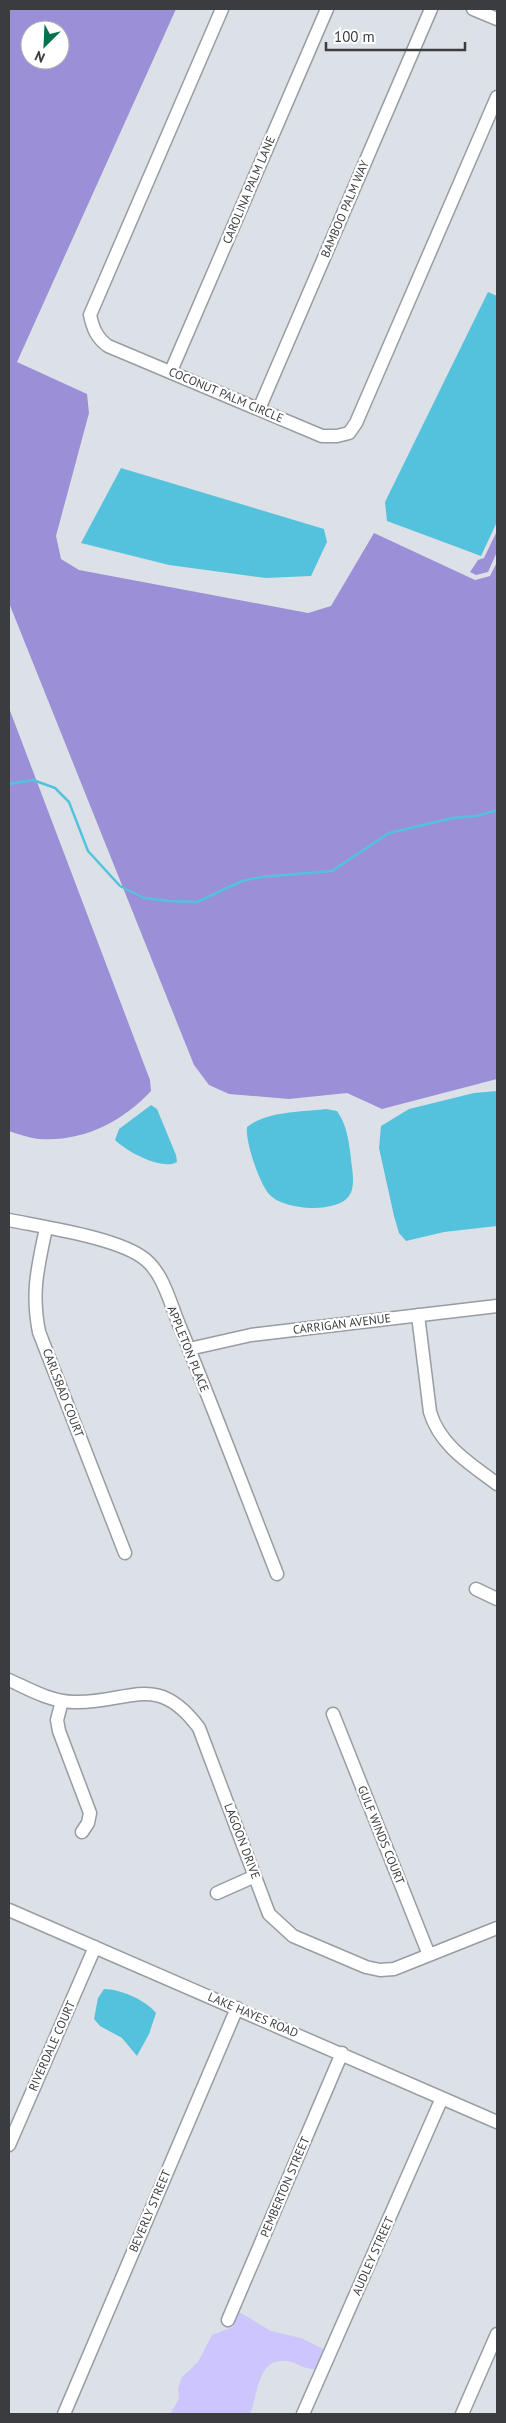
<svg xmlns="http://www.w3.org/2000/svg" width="506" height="2423" font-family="'PT Sans',sans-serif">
<rect width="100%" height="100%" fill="#dce1e7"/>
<path fill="#ccc5fe" d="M239,2312L271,2331L301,2338L323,2349L325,2352L318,2369C305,2371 296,2361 284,2361C257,2359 258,2396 250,2414H170L179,2399L178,2388L182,2377L198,2362L212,2335L233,2327Z"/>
<path fill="#9b8fd8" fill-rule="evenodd" d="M9,9H176L17,362L87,394L89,413L56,536L61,559L79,570L308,613L331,606L374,533L475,580L490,576L497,562V1079L382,1109L347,1093L289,1099L229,1094L209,1085L194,1065L9,603ZM30,30H60V60H30Z
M497,531V552L488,572L476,575L470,572L478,560L484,558Z
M9,708L150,1080L151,1091C122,1122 83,1142 39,1139C29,1138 18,1134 9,1131Z"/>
<path fill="#55c2dd" d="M488,292L497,296V522L481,556L387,521L385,502Z
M121,468L324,529L327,542L311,576L266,578L169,565L81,543Z
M497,1091V1226L444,1232L406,1241L399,1233L394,1216L379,1148L381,1126L409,1109L474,1093Z
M151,1105L157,1109L176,1155L177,1162C162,1171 126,1151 115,1140L119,1129Z
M326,1109L337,1111C347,1125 349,1142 351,1159C352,1170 356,1186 349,1196C336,1214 284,1210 270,1195C260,1185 245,1142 247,1127C267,1111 301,1112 326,1109Z
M104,1989C120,1989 146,2000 156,2013L149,2034L137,2056L122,2038L100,2026L94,2019L98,1998Z"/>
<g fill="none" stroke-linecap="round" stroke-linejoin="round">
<path stroke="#55c2dd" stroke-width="2.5" d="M9,784L33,780L55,788L69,802L88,851L120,886L144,898L169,901L197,902L242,881L261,877L332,871L389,833L453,818L477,816L497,810"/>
<defs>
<path id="minor" d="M222,9L90,315C93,329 97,338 108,346L322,436H337L349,433L356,423L497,97
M473,9L497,19
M171,371L327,9
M259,409L431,9
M9,1220C43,1227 121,1238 146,1260C164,1275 171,1306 180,1327C214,1409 245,1492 277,1574
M46,1228C38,1267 31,1291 39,1332L125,1553
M418,1315L430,1412C440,1446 471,1464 497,1484
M189,1349L251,1335L497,1306
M476,1589L497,1599
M9,1680C29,1689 51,1702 74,1702C129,1704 156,1670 199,1728L269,1914L293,1936L366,1967L380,1970L394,1969L497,1928
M62,1701L57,1720L59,1731L90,1813L88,1823L82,1832
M333,1714L429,1955
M217,1893L255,1876
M9,1910L497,2122
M9,2145L95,1947
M228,2320L342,2053
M64,2414L237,2008
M303,2414L442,2098
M462,2414L497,2334"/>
</defs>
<use href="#minor" stroke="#989da3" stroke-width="15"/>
<use href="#minor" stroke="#fff" stroke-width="12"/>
</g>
<g text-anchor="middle" stroke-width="4.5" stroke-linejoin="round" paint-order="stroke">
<g font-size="12" fill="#3a3c3f" stroke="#fff">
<text transform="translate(249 190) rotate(-67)" y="4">CAROLINA PALM LANE</text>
<text transform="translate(345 209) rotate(-67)" y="4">BAMBOO PALM WAY</text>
<text transform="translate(226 395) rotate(23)" y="4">COCONUT PALM CIRCLE</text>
<text transform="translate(342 1324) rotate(-7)" y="4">CARRIGAN AVENUE</text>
<text transform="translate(188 1349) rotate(68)" y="4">APPLETON PLACE</text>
<text transform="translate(63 1393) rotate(69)" y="4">CARLSBAD COURT</text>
<text transform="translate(381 1835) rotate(68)" y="4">GULF WINDS COURT</text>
<text transform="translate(242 1841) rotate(69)" y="4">LAGOON DRIVE</text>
<text transform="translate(253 2015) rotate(23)" y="4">LAKE HAYES ROAD</text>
<text transform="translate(52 2046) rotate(-66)" y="4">RIVERDALE COURT</text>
<text transform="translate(285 2187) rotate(-67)" y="4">PEMBERTON STREET</text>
<text transform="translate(150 2211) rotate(-67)" y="4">BEVERLY STREET</text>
<text transform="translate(373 2256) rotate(-66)" y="4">AUDLEY STREET</text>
</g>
</g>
<rect width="506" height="2423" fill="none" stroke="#3a3c3f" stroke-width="20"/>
<g transform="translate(45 45) rotate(204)"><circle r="24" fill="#ffffff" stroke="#b0b1b2"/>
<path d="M0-4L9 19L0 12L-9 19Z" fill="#00734c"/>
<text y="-8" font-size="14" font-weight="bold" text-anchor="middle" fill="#3a3c3f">N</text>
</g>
<path d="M326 42v8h139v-8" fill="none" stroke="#3a3c3f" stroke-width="2.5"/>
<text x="334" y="42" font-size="15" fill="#3a3c3f" stroke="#ffffff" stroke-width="4" paint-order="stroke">100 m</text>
</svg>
